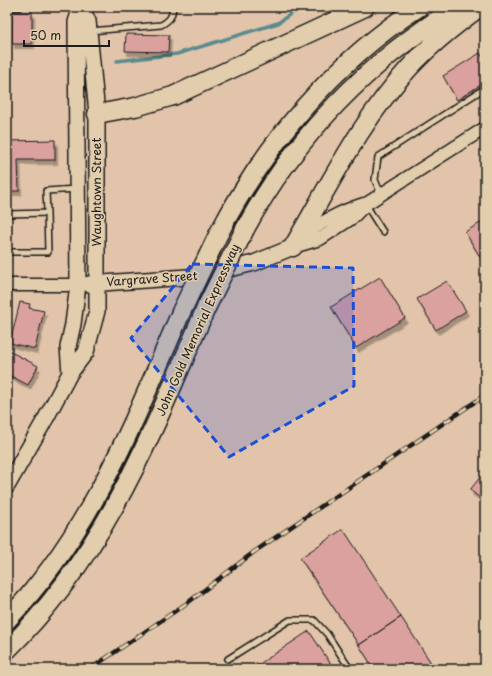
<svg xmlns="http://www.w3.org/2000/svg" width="492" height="676" font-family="'Playpen Sans',sans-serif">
<defs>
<filter id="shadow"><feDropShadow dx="2.5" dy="4.5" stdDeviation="0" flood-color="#0004"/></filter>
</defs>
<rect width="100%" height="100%" fill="#e1c4a9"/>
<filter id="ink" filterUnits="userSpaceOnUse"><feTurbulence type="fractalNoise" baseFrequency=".025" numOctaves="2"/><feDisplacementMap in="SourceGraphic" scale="8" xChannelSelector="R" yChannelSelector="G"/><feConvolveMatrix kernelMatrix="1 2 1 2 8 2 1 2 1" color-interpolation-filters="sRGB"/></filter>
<g filter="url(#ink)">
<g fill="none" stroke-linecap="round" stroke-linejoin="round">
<path stroke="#5a8b8f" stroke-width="3.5" d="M117,61L177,54L278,23L300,7"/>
</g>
<path fill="#dba19f" stroke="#1c1c1c" filter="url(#shadow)" d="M12,12H32V44H12Z
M126,34L169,35L168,52L125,51Z
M480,53L485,61V82L457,100L443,76Z
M55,140V160H18L19,191H7V141Z
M485,220V265L465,232Z
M380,277L405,318L356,348L331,307Z
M447,281L466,311L436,330L417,299Z
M20,302L30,304L29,308L44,311L35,349L10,343Z
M7,350L38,366L28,385L7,374Z
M485,471V502L470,490Z
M343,529L401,617L359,645L300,558Z
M401,617L435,669H374L359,645Z
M309,631L334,669H252Z"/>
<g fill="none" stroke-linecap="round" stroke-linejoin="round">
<defs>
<path id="service" d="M7,7H20
M90,31L161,25C170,20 172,17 173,7
M381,194L375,180L378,157L485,88
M366,205L383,232
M7,214L47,213L46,191L77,189
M7,252H48L47,213
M228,659L290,620H314L327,634L350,669"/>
<path id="tertiary" d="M302,238C320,222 342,211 364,204
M293,247L320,239L352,218L366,204L485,128
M7,285H78"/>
<path id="primary" d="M89,284L201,276L254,263L293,247
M70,373L68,347L73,324L78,285L76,22L81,7
M7,486L46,418L70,373L86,352L97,311V114L88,21L81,7"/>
<path id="motorway" d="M97,114L135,107L173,96L365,7
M245,229C295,137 368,61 458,7
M219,233C265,144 334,62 419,7
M293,247C329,186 361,120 409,68C430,45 455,25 480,7
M7,620C92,531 134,421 182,310
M7,650C108,551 152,432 207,306"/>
</defs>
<use href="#service" stroke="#1c1c1c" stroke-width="8"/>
<use href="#tertiary" stroke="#1c1c1c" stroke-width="15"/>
<use href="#primary" stroke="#1c1c1c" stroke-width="18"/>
<use href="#motorway" stroke="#1c1c1c" stroke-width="21"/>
<use href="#service" stroke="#e2cdac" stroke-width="5"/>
<use href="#tertiary" stroke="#e2cdac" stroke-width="12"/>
<use href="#primary" stroke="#e2cdac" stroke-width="15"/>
<use href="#motorway" stroke="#e2cdac" stroke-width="18"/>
<defs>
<path id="rail" d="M90,669L190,601L254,552L485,395"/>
</defs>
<use href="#rail" stroke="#1c1c1c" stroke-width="4.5"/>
<use href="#rail" stroke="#e2cdac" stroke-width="3" stroke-dasharray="9" stroke-linecap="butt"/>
<defs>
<path id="motorway-bridge" d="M207,306L245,229
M182,310L219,233"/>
</defs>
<use href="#motorway-bridge" stroke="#1c1c1c" stroke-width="21" stroke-linecap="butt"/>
<use href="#motorway-bridge" stroke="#e2cdac" stroke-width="18"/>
</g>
</g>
<path fill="#1d4ed8" fill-opacity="0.2" stroke="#1d4ed8" stroke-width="3" stroke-dasharray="8 5" stroke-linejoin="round" d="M192,264L353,268L354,386L229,457L131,338Z"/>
<g text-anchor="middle" stroke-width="3" stroke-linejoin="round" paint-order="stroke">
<g font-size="12" fill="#1c1c1c" stroke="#e2cdac">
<text transform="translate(97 192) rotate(-90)" y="4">Waughtown Street</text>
<text transform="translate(152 279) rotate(-4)" y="4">Vargrave Street</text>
<text transform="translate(198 330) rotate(-66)" y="4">John Gold Memorial Expressway</text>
</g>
</g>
<rect width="492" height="676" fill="none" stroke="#e2cdac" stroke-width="24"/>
<rect x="12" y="12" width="468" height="652" fill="none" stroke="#1c1c1c" stroke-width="1.5" filter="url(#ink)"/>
<path d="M24 40v6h85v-6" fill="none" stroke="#1c1c1c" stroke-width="2"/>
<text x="30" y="40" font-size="12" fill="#1c1c1c" stroke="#e2cdac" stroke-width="3" paint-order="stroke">50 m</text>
</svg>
